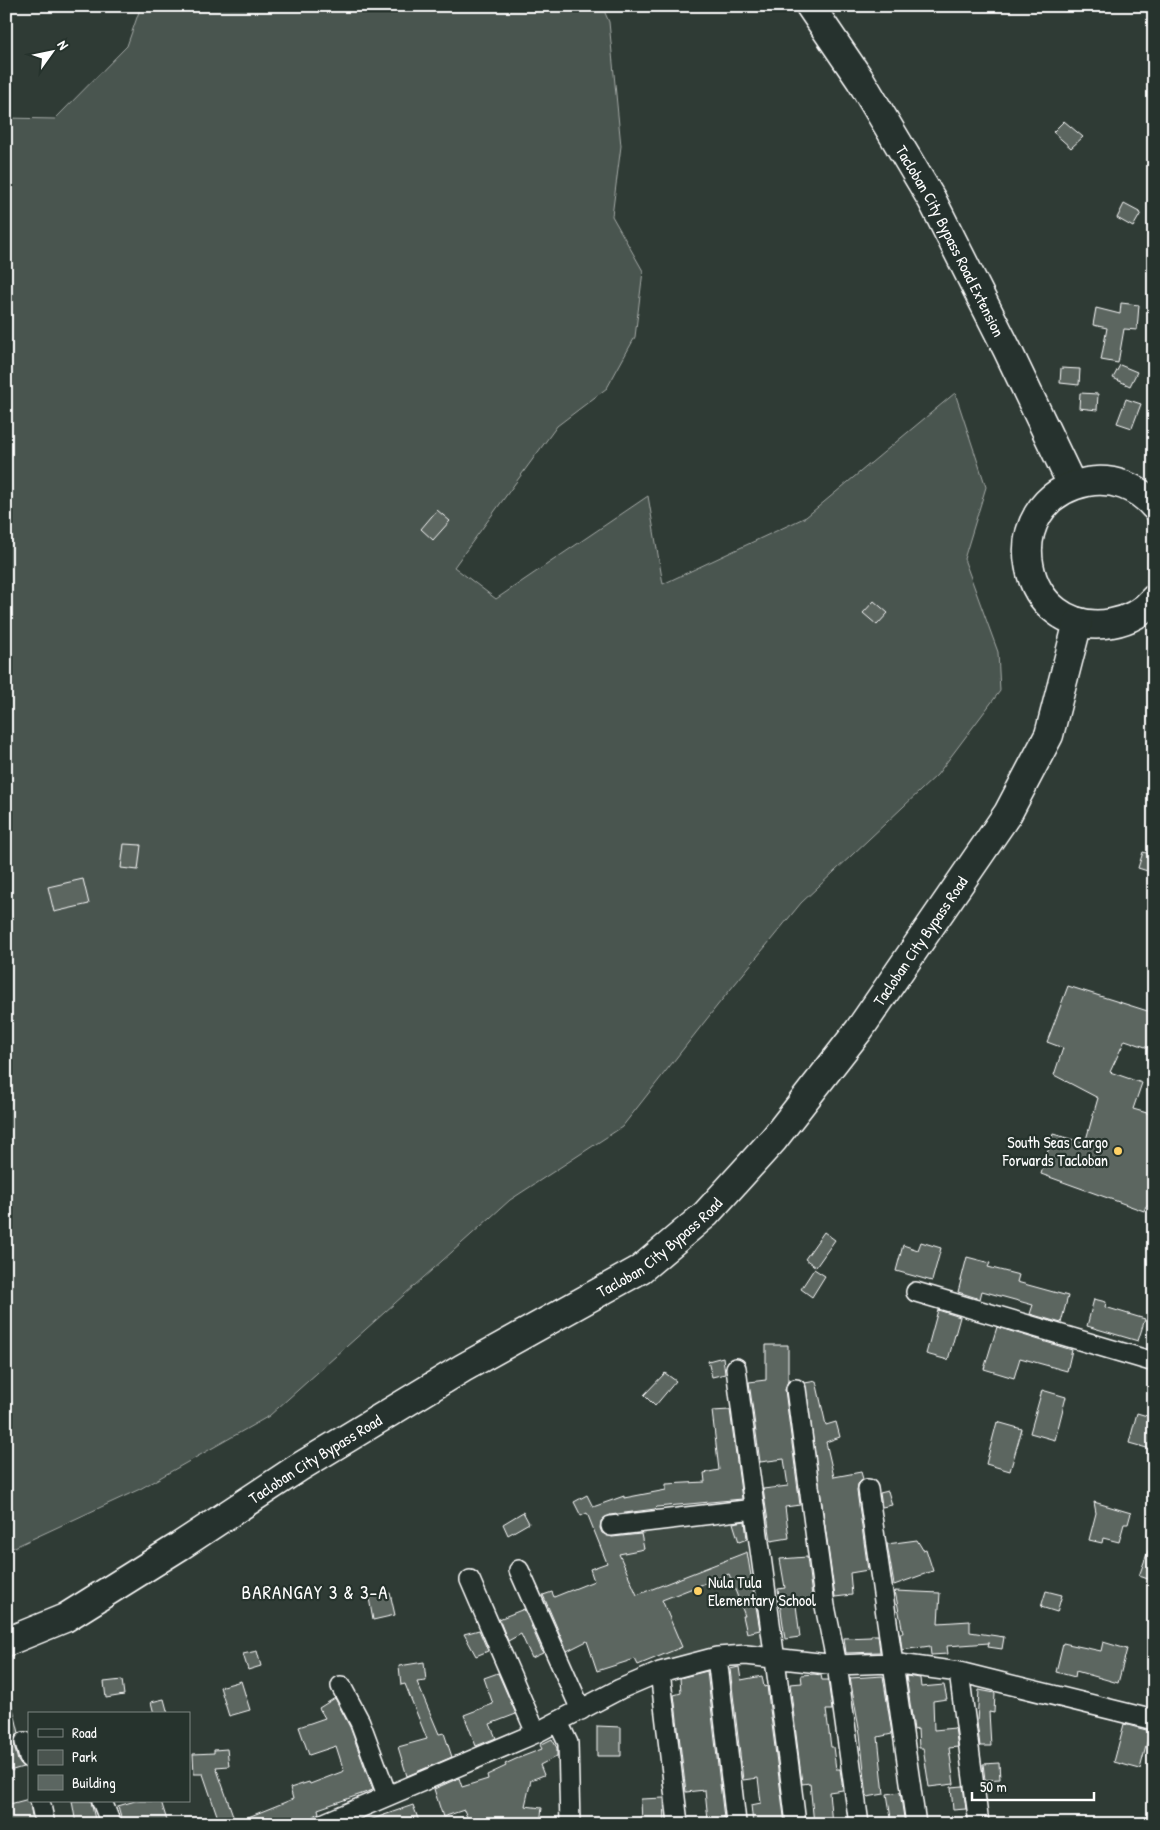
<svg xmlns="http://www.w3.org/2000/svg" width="1160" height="1830" font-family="'Patrick Hand',sans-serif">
<rect width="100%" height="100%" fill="#2f3b35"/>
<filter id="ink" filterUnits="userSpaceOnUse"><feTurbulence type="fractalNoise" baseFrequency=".02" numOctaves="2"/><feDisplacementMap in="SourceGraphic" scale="10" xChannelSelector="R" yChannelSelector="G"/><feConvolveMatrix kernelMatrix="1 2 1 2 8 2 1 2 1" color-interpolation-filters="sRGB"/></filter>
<g filter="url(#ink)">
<path fill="#3c4842" d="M752,1511L771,1650L662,1666L612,1532Z"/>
<path fill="#4a544f" stroke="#a4aaa7" d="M141,6H602L609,22L621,146L612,216L643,271L635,337L607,388L557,426L454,567L496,599L648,496L663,584L806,517L955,393L986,487L964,559L998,652L1000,691L937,775L801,903L717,1006L622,1127L510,1200L269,1416L140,1489L6,1551V118L55,119L127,46Z"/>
<path fill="#5b6661" stroke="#fff" d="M1064,121L1083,137L1071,148L1053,132Z
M1124,204L1141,213L1133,227L1117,218Z
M1121,303L1139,305L1137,330L1124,329L1118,363L1101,360L1107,328L1093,325L1096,308L1120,314Z
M1120,365L1137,372L1130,386L1113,378Z
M1061,368L1080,369L1079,385L1060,383Z
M1080,393L1098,394L1097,410L1079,408Z
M1126,399L1141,404L1132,428L1117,423Z
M437,510L450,521L433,540L421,529Z
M874,601L888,613L877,625L863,613Z
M124,844L141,845L138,870L121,868Z
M1143,852L1154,855V873L1138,868Z
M83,879L89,904L54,912L48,887Z
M1068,986L1154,1013V1050L1125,1040L1110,1072L1142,1083L1133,1109L1154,1115V1201L1152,1206H1146L1144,1211L1041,1174L1053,1134L1085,1143L1098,1098L1054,1075L1063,1048L1047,1042Z
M824,1232L835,1240L816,1267L805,1259Z
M921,1242L941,1248L932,1281L896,1271L903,1245L918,1250Z
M967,1257L990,1263L988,1267L1019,1275L1017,1282L1068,1296L1061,1323L1030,1314L1033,1305L982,1291L980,1299L958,1292Z
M814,1269L825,1276L812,1297L801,1289Z
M1094,1299L1106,1302L1105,1307L1145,1319L1138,1341L1087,1326Z
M938,1310L960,1317L948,1360L926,1354Z
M997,1327L1072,1350L1067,1371L1020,1358L1014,1378L984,1369Z
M766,1345H788V1381L785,1390L800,1505L785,1507L789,1538L771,1541L763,1489L788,1486L784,1459L760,1462L749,1382L766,1380Z
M723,1357L725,1374L712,1377L708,1361Z
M665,1373L676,1381L655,1406L644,1395Z
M816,1381L826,1425L836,1422L840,1437L826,1442L834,1477L861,1472L863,1479L858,1484L857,1491L868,1570L850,1573L852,1595L835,1597L805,1383Z
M1042,1390L1066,1397L1055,1440L1030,1433Z
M730,1410L742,1499L657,1507L655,1509L610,1515L601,1521L600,1528L602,1533L612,1537L641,1534L644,1549L619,1554L637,1595L747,1552L760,1630L747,1633L743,1616H745L729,1574L662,1600L682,1647L638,1665L635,1659L597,1671L587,1641L567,1651L543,1595L552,1592L554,1597L594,1581L590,1569L607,1563L587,1513L581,1516L574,1502L587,1495L593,1507L624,1496V1498L666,1490V1484L705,1482L704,1473L719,1470L712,1411Z
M1137,1413L1154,1418V1450L1129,1443Z
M997,1422L1022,1429L1010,1471L986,1464Z
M888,1491L892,1505L882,1507L880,1493Z
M1094,1502L1131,1513L1128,1524H1124L1119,1542L1103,1538L1102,1543L1089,1540L1096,1513Z
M523,1512L529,1523L508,1535L503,1524Z
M745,1521L747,1539L739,1542L733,1523Z
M917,1540L923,1550L926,1549L933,1571L894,1585L887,1544Z
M1152,1540H1154V1581L1139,1576Z
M807,1557L813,1604L796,1605L800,1637L785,1639L778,1589L785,1588L780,1559Z
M895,1591L940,1593L938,1623L970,1621V1632L1004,1637L1002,1649L988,1647L989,1643L947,1646L948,1654L931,1655L930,1646L902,1650L900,1633H903Z
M1046,1591L1062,1595L1057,1612L1041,1607Z
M390,1593L395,1615L373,1620L369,1598Z
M524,1609L543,1653L532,1658L521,1634L508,1641L499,1619Z
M479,1630L488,1651L476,1656L464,1634Z
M871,1635H878L880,1652L846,1653L844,1638L871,1637Z
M1103,1642L1127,1649L1118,1683L1076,1671L1075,1677L1056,1672L1063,1643L1101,1651Z
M257,1651L261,1666L248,1670L243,1654Z
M424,1662L426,1681L417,1682L439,1734L444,1733L452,1757L407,1776L398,1747L427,1739L405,1684L401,1685L399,1666Z
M739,1667L741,1680L762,1676L764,1687L767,1686L785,1824H753L751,1805L761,1803L758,1778L743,1780L730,1669Z
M707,1671L724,1818L708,1820L705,1790L686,1792L674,1695L681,1693L680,1678Z
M498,1673L516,1714L490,1724L496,1738L476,1746L464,1715L493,1704L484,1678Z
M814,1674L821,1675L822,1680H828L832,1710H826L831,1747H833L836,1769H840L843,1790L829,1792L832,1824H814L810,1783L802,1784L790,1684L802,1683L801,1675Z
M883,1676L892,1734L878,1737L884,1794L867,1797L860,1734L850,1678Z
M906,1676L920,1678L921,1687L944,1685L947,1699L933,1701L934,1730L955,1728L958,1747L949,1748L954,1784L929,1787L923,1748H919L918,1729L914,1730Z
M122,1680L124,1695L106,1698L104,1682Z
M241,1681L250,1710L229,1716L220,1687Z
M979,1690L995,1693L994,1713L989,1712L991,1746H980L977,1722Z
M335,1698L350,1727L373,1790L318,1809L319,1813L313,1817L311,1824H236V1822L293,1799L290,1788L309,1782L310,1784L344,1771L336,1746L309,1755L299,1727L325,1718L319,1708Z
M164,1699L168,1714H154L151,1702Z
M11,1700L19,1733L14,1738V1745L18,1761L23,1767L6,1772V1701Z
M1124,1724L1150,1731L1140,1769L1114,1762Z
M597,1726L621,1727V1756H597Z
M552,1739L557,1748V1756L540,1765L544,1775L531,1780L525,1806L542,1808L540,1824H470L464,1810L443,1817L434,1789L459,1778L462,1787L488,1779L487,1775L506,1766L505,1764L516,1759L542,1749L540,1745Z
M227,1749L229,1766L216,1767L236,1824H220L203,1774H194L193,1754L214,1753V1750Z
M999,1763L1000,1779L985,1780L983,1764Z
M963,1786L966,1809L953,1810L951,1787Z
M900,1792L905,1824H892L887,1794Z
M664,1798L665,1824H642L641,1799Z
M29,1799L33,1821L6,1824V1805Z
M72,1801H91L96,1824H76Z
M135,1801H161L168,1824H123L118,1806Z
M413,1805L420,1824H365L364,1822Z"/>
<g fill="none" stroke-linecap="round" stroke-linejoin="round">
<defs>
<path id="minor" d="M916,1292L1154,1362
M736,1368C755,1520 778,1672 796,1824
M796,1389L825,1606L837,1665L859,1824
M868,1489L916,1824
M611,1526L754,1509
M519,1570L581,1710
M470,1580L536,1733
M717,1657L736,1822
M660,1672L678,1823
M959,1672L979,1824
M341,1686L360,1722L387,1795
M558,1722L568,1743L570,1824
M25,1742L29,1758
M40,1801L45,1824
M102,1801L111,1824
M322,1824L536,1733L620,1689L660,1672L717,1657L746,1655L837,1665L892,1663L959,1672L1154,1720"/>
<g id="trunk">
<path id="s1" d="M810,6L861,81L932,200L1007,349L1072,485"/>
<path d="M1154,506C1138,487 1112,477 1087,482C992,501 1020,640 1112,623C1129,620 1143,612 1154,599"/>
<path id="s2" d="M6,1642L65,1618L180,1546L298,1468L463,1368L641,1269L706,1214L774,1139L859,1030L1008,813L1049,735L1078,622"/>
</g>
</defs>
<use href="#minor" stroke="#fff" stroke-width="22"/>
<use href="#trunk" stroke="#fff" stroke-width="31"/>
<use href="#minor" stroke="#26332d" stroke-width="19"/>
<use href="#trunk" stroke="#26332d" stroke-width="28"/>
</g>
</g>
<g fill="#ffd166" stroke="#26332d" stroke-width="2">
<circle cx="1118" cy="1151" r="5"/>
<circle cx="698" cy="1591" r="5"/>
</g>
<g text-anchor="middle" stroke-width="4.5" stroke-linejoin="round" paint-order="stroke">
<g font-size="16" fill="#fff" stroke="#26332d">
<text dy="6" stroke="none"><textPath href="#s1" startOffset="274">Tacloban City Bypass Road Extension</textPath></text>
<text dy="6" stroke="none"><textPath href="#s2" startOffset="1170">Tacloban City Bypass Road</textPath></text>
<text dy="6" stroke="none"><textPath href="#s2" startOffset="765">Tacloban City Bypass Road</textPath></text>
<text dy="6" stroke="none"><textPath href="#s2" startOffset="360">Tacloban City Bypass Road</textPath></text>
</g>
<g font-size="16" fill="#fff" stroke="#26332d" text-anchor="end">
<text x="1108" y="1148">South Seas Cargo<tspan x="1108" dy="18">Forwards Tacloban</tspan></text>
<text x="708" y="1588" text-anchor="start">Nula Tula<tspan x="708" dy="18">Elementary School</tspan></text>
</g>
<g font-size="19" letter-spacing="1" fill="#fff" stroke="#26332d">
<text x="315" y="1599">BARANGAY 3 &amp; 3-A</text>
</g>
</g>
<rect width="1160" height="1830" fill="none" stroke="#26332d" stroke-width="25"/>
<rect x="12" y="12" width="1135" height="1805" fill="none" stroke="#fff" stroke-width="2" filter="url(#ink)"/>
<rect x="28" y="1712" width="162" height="90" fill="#26332d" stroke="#7d8581"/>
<rect x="38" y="1729" width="25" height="8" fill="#26332d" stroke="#7d8581"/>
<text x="72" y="1738" font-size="15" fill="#ffffff">Road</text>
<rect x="38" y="1750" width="25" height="15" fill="#4a544f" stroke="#7d8581"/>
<text x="72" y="1762" font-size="15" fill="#ffffff">Park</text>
<rect x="38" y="1775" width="25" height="15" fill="#5b6661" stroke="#7d8581"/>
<text x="72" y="1788" font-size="15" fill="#ffffff">Building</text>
<g transform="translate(52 52) rotate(57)" stroke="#26332d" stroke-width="4" paint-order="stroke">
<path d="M0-4L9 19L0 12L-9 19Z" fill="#ffffff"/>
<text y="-8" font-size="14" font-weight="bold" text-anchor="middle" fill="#ffffff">N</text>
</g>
<path d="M972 1792v8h122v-8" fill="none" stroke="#ffffff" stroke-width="2.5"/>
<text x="980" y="1792" font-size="15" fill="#ffffff" stroke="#26332d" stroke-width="4" paint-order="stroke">50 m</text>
</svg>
